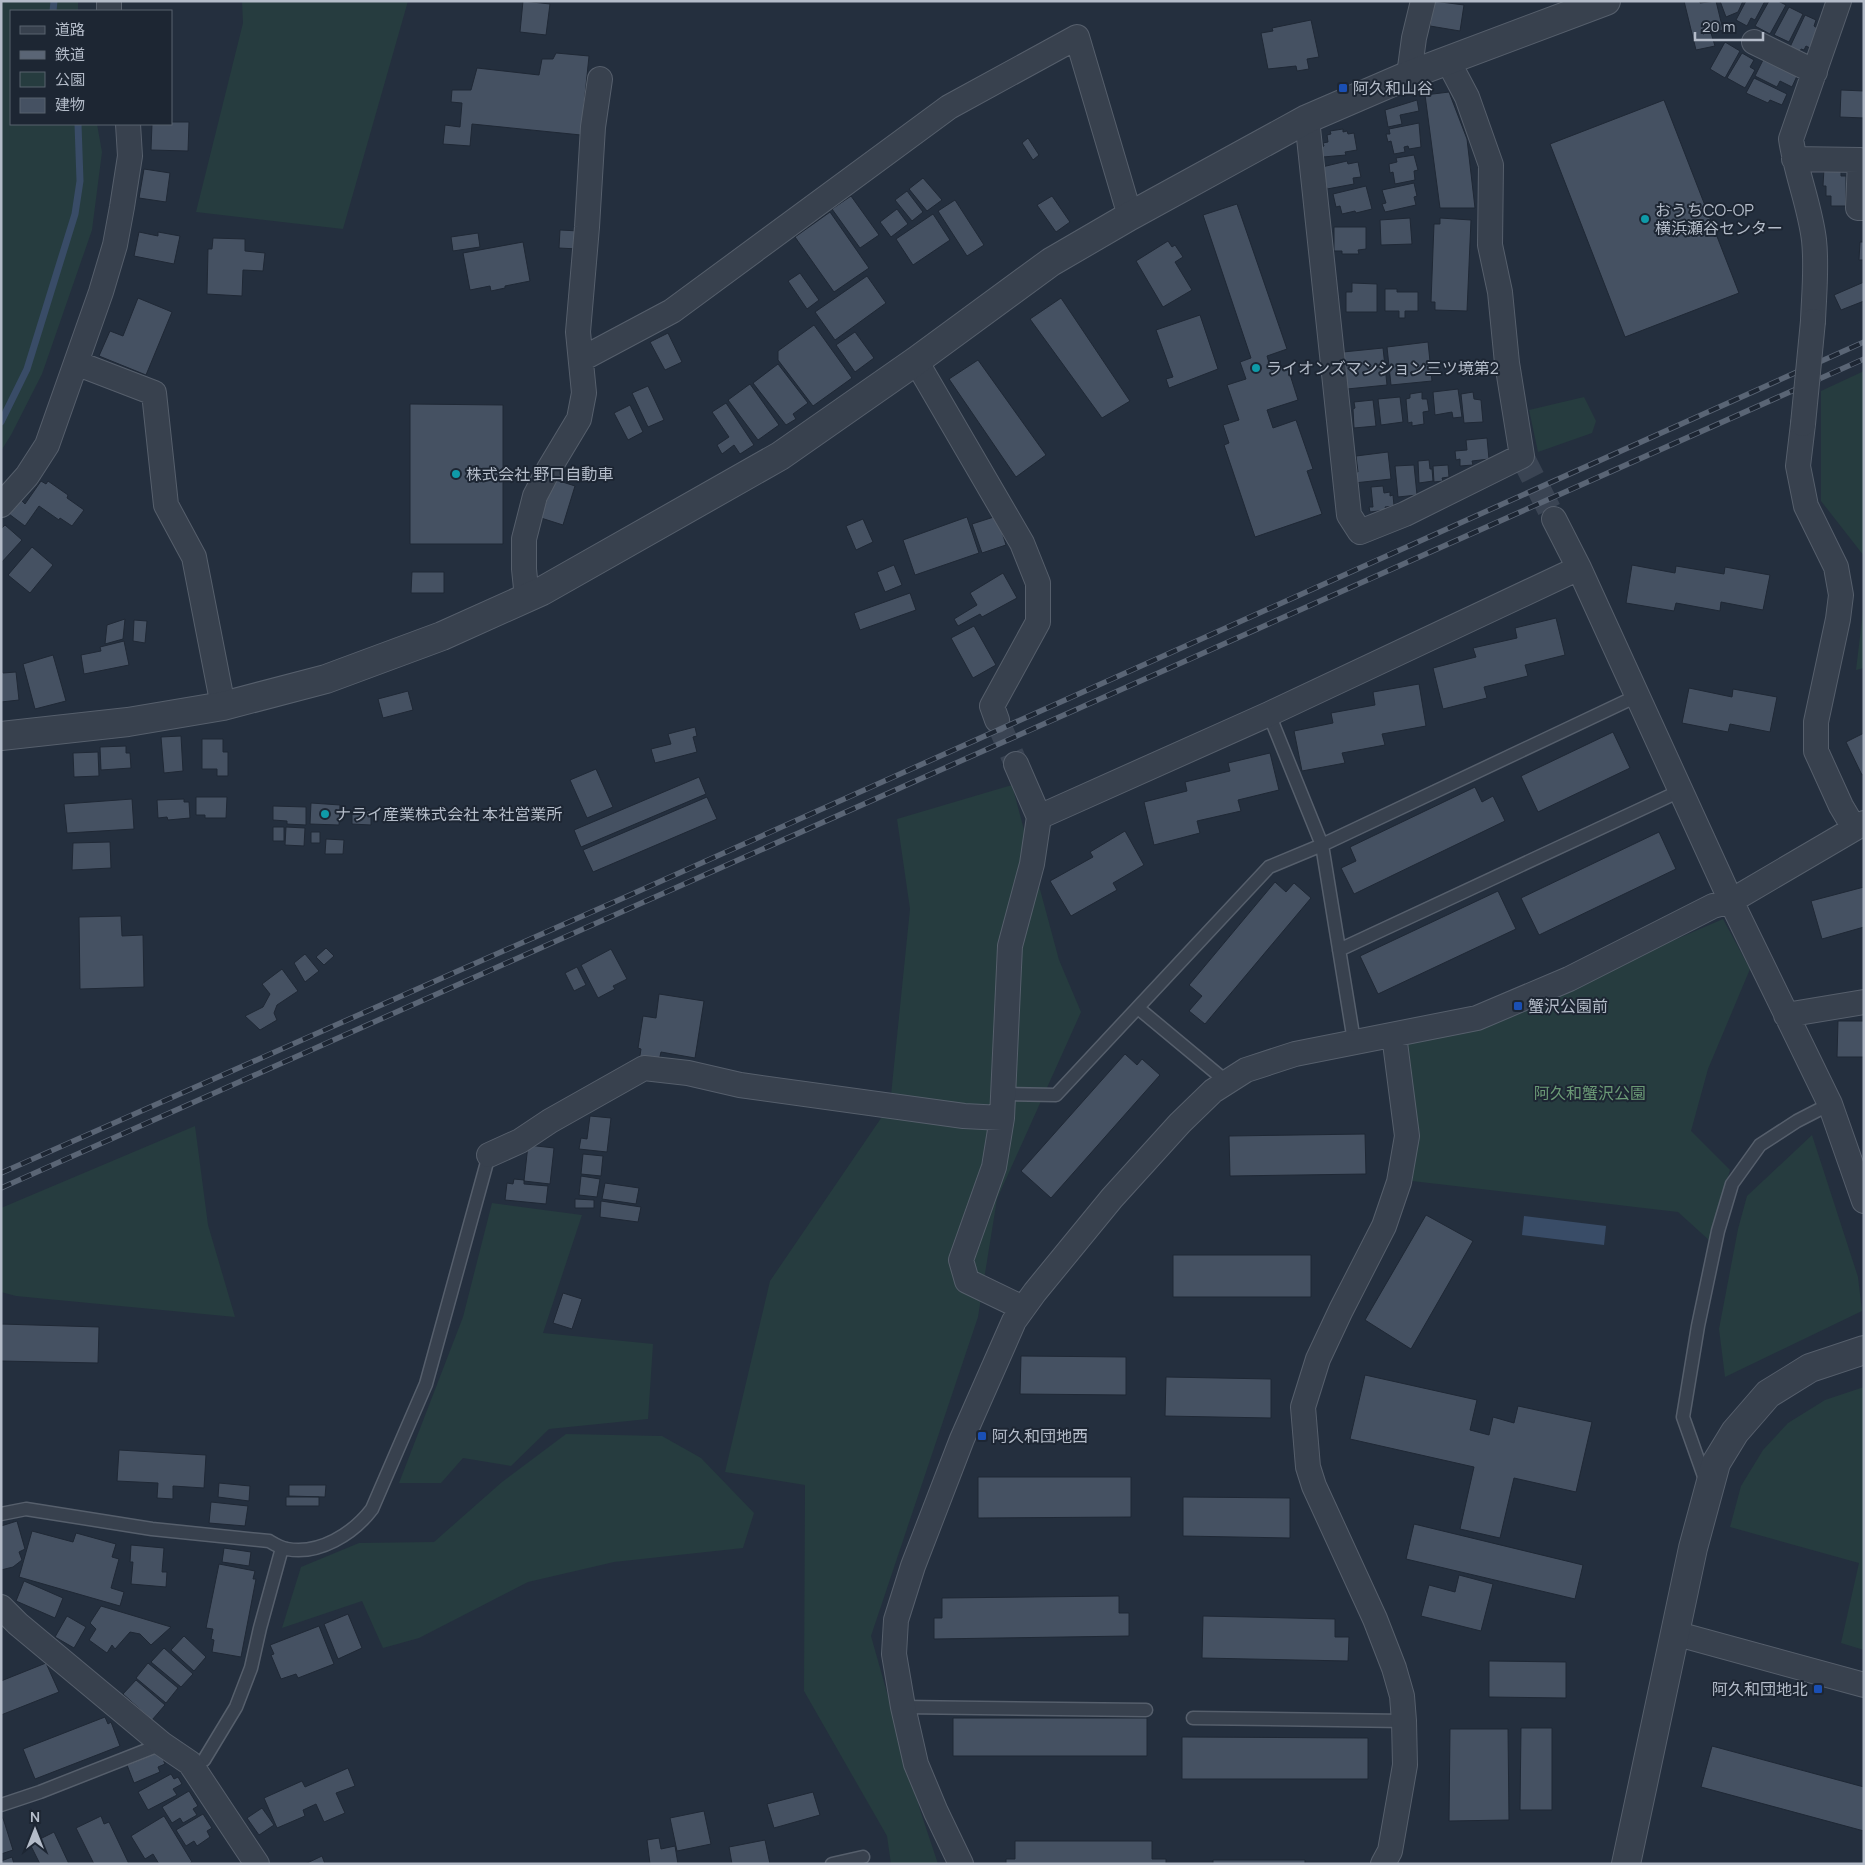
<svg xmlns="http://www.w3.org/2000/svg" width="1865" height="1865" font-family="Manrope,'Noto Sans JP',sans-serif">
<rect width="100%" height="100%" fill="#242f3e"/>
<path fill="#263c3f" d="M1,1H78V11H11V124H97L102,152L92,230L42,374L11,435L1,451Z
M242,1H408L343,229L196,212L243,23Z
M1864,371V556L1821,501V391Z
M1584,397L1596,421L1592,433L1538,452L1529,410Z
M1864,603V668L1856,670Z
M1012,785L1059,960L1081,1012L997,1199L978,1317L871,1636L920,1810L938,1864H891L887,1836L804,1691L805,1485L725,1472L770,1281L890,1105L910,909L897,819Z
M1723,919L1750,969L1708,1069L1691,1131L1730,1170L1710,1241L1678,1212L1412,1181L1413,1143L1402,1041L1478,1025Z
M195,1126L208,1225L235,1317L16,1296L1,1292V1208Z
M1812,1135L1858,1277L1862,1311L1725,1377L1719,1329L1738,1229L1747,1196Z
M492,1203L582,1215L543,1333L653,1344L648,1419L549,1429L511,1466L463,1458L441,1483H399L463,1317Z
M1864,1387V1650L1841,1643L1859,1563L1730,1527L1741,1486L1763,1450L1788,1423L1825,1400Z
M566,1434L662,1436L701,1458L754,1513L743,1548L614,1562L528,1582L419,1638L383,1648L362,1601L282,1628L301,1567L359,1543L434,1542L502,1482Z"/>
<path fill="#394c67" d="M1524,1216L1606,1226L1604,1245L1522,1235Z"/>
<g fill="none" stroke-linecap="round" stroke-linejoin="round">
<path stroke="#394c67" stroke-width="7" d="M53,11L54,1
M1,422L27,369L75,214L80,181L78,124"/>
</g>
<path fill="#455162" stroke="#1f2835" d="M523,1L550,4L546,35L520,32Z
M1433,1L1464,5L1460,31L1430,26Z
M1684,1H1700V3L1716,1L1723,30L1711,33L1715,46L1696,50Z
M1720,1H1743L1738,12L1726,17Z
M1746,1H1765L1755,20L1751,18L1747,26L1736,20Z
M1769,1H1778L1786,5L1770,34L1755,26Z
M1789,7L1803,14L1789,42L1774,35Z
M1805,15L1816,20L1814,26L1819,29L1810,48L1806,46L1804,50L1801,49L1800,52L1790,47Z
M1311,20L1319,57L1307,59L1309,69L1297,71L1296,66L1268,69L1261,33L1273,31L1272,28Z
M1725,42L1740,51L1725,78L1710,69Z
M556,53L589,56L581,135L472,124L470,146L443,144L445,125L460,127L462,103L451,102L452,90H471L477,68L539,75L542,59H553Z
M1742,53L1754,60L1750,67L1755,70L1745,88L1727,78Z
M1763,60L1797,76L1792,87L1780,81L1777,87L1755,76Z
M1754,78L1787,94L1782,105L1770,100L1768,103L1746,93Z
M1841,90L1864,91V118L1840,117Z
M1449,92L1467,139L1475,208H1440L1425,95Z
M1417,100L1419,111L1400,115L1402,124L1388,127L1385,110Z
M1664,100L1739,293L1625,337L1550,144Z
M171,122H189L188,151L151,150L152,124H171Z
M1419,123L1421,147L1409,149L1408,146L1404,147L1405,152L1394,154L1391,141L1388,142L1386,134H1390L1389,129Z
M1343,129V132L1347,131L1348,134L1354,133L1357,150L1345,152L1346,155L1323,157L1321,147L1324,146L1323,143L1328,142L1327,135L1331,134L1330,131Z
M1028,138L1039,155L1033,160L1022,143Z
M1414,155L1418,170L1414,171L1415,180L1395,184L1393,172L1390,173L1389,164L1397,162L1396,158Z
M1347,161L1348,164L1358,162L1361,177L1353,178L1354,184L1327,189L1322,167Z
M1824,168H1841V176H1846V206H1831V196H1826V186H1823Z
M144,169L170,173L166,202L139,198Z
M923,178L942,200L927,211L909,189Z
M1414,183L1417,196L1414,197L1416,205L1385,212L1382,204L1386,203L1382,190Z
M1366,186L1372,209L1356,213L1355,211L1342,214L1340,206L1336,207L1333,194Z
M907,191L923,212L912,221L895,200Z
M851,196L879,235L860,248L832,209Z
M1052,196L1070,222L1056,232L1037,205Z
M955,200L984,245L967,256L938,211Z
M1237,204L1287,349L1267,356L1271,370L1287,365L1298,400L1267,410L1273,428L1296,420L1313,469L1307,471L1322,514L1255,537L1224,445L1229,443L1223,425L1239,420L1227,385L1246,379L1240,362L1251,358L1203,215Z
M897,209L908,224L891,237L880,222Z
M830,212L869,268L834,292L795,237Z
M933,214L950,240L913,265L896,239Z
M1410,218L1412,244L1381,245L1380,220Z
M1440,218L1471,220L1467,311L1435,310V302H1431L1434,224H1440Z
M1334,227H1366V249L1358,250L1359,254H1342V251H1334Z
M560,230L579,231L578,249L559,248Z
M139,232L158,236V232L180,236L174,264L134,256Z
M478,233L480,247L453,251L451,237Z
M213,238L245,239V251L265,253L263,271L243,270L242,296L207,294L208,249H212Z
M1168,241L1172,247L1175,245L1183,257L1175,262L1192,290L1163,307L1136,261Z
M523,242L530,281L505,286V288L491,291L490,286L470,290L463,253Z
M1860,242H1864V260H1859Z
M800,273L819,300L807,309L788,281Z
M867,276L886,303L835,340L815,312Z
M1864,282V301L1841,310L1834,295Z
M1352,283L1377,284V312H1346V292H1352Z
M1385,289H1397V292H1418V311H1405V318H1399V311H1385Z
M138,298L172,312L146,375L99,356L110,331L123,336Z
M1061,298L1130,401L1102,418L1030,319Z
M1200,315L1218,369L1169,388L1166,379L1173,377L1156,330Z
M814,325L852,378L813,406L778,360V351Z
M855,332L874,358L855,372L836,345Z
M668,333L682,362L665,370L650,342Z
M1428,342L1432,381L1391,385L1387,347Z
M1383,348L1387,385L1347,389L1343,352Z
M978,360L1046,455L1016,477L949,379Z
M778,364L808,403L793,414L796,419L786,425L753,383Z
M750,384L779,425L758,440L728,400Z
M648,386L664,420L648,427L632,393Z
M1458,389L1462,417L1453,418L1452,412L1435,415L1433,392Z
M1422,392V399H1427L1429,411L1423,412L1424,424L1412,426V422L1408,423L1406,399L1410,398V394Z
M1473,392L1474,399L1481,400L1483,422L1464,423L1461,394Z
M1400,397L1403,422L1381,425L1378,399Z
M1373,400L1376,426L1354,428L1353,409L1355,408L1354,402Z
M726,403L754,445L740,454L734,445L722,454L717,445L729,437L712,412Z
M410,404L503,405V544H410Z
M630,405L643,432L628,440L614,413Z
M1487,438L1489,459L1472,461L1473,465L1460,466V459L1456,460L1455,451L1467,450L1466,440Z
M1388,452L1391,479L1354,483L1353,472H1358L1356,456Z
M1429,460L1430,469H1432L1433,481L1419,483L1418,461Z
M1414,465L1417,495L1398,497L1395,466Z
M1448,465L1449,477L1442,478L1443,481L1434,482L1433,466Z
M553,479L575,486L563,525L541,518Z
M41,481L46,484L48,481L68,495L67,498L84,510L72,526L60,518L59,520L39,506L25,526L9,514L20,499L25,504Z
M1383,486L1384,493L1390,492V496L1393,495L1394,506L1385,507L1386,510L1370,512L1369,507H1373L1371,487Z
M997,516L1006,545L982,553L972,524Z
M967,517L979,553L915,575L903,540Z
M863,519L873,542L856,550L846,526Z
M5,525L22,540L1,563V529Z
M32,547L53,565L30,593L8,575Z
M894,565L902,585L885,592L877,572Z
M1632,565L1675,573L1676,566L1724,574L1725,567L1770,575L1763,610L1721,602L1720,611L1676,603L1674,611L1626,603Z
M412,572H444V593H411Z
M1003,573L1017,598L982,617L980,614L958,626L954,619L977,605L970,593Z
M910,593L916,610L860,630L854,613Z
M1556,618L1565,655L1525,665L1528,676L1484,687L1487,698L1443,709L1433,668L1476,657L1473,648L1517,638L1515,628Z
M125,619L123,639L105,644L107,625Z
M134,620L147,621L145,643L133,641Z
M974,626L996,665L973,678L951,638Z
M124,641L129,665L84,674L81,655L101,651L100,647Z
M53,655L66,701L35,709L23,664Z
M1,669L3,673L16,672L19,700L1,702Z
M1419,684L1426,726L1382,734L1385,745L1342,753L1345,763L1302,771L1294,731L1333,723L1331,713L1375,705L1373,692Z
M1689,688L1732,697L1733,689L1777,697L1770,732L1730,724L1728,732L1682,723Z
M408,691L413,710L383,718L378,699Z
M695,727L697,736L693,737L697,752L655,763L651,749L671,744L668,734Z
M1613,732L1630,768L1538,812L1521,776Z
M1864,733V774L1862,775L1846,742Z
M181,736L183,771L164,773L161,737Z
M202,739H223V752H228V776H217V769H202Z
M126,746V753H130L131,768L101,770L100,747Z
M98,752L99,776L74,777L73,753Z
M1270,753L1279,790L1238,800L1241,811L1197,821L1200,833L1154,845L1144,802L1187,791L1185,782L1230,771L1228,763Z
M596,769L613,807L587,818L570,780Z
M699,777L706,794L581,847L574,830Z
M1475,787L1482,802L1493,796L1505,821L1354,894L1341,868L1356,861L1350,847Z
M196,797H227L226,818H205V815H196Z
M707,797L717,819L593,872L583,850Z
M132,799L134,829L67,833L64,804Z
M184,799V802H189L190,818L168,820L167,817L158,818L157,800Z
M311,803L340,805L339,825L310,824Z
M273,806L306,807V825L287,824V821L273,820Z
M352,811H371V825L352,824Z
M273,827H284V841H273Z
M286,827L305,828L304,846L285,845Z
M1125,831L1144,865L1113,883L1117,890L1071,916L1050,881L1093,857L1090,852Z
M311,832H320V843H311Z
M1659,832L1676,869L1539,935L1521,898Z
M326,839L344,840L343,854H325Z
M110,842L111,868L72,870L73,843Z
M1275,882L1286,892L1294,883L1311,898L1205,1024L1189,1011L1202,996L1189,985Z
M1864,887V927L1822,939L1811,901Z
M1498,891L1516,929L1378,994L1360,956Z
M121,916L122,936L143,935L144,987L80,989L79,917Z
M326,948L334,956L324,965L316,957Z
M611,949L627,979L613,986L615,989L598,998L581,965Z
M305,954L319,971L305,982L294,963Z
M577,967L586,985L574,991L565,973Z
M282,969L298,991L277,1005L274,1013L277,1020L260,1030L245,1016L263,1007L270,994L262,984Z
M659,994L704,1001L695,1058L661,1052L658,1065L639,1062L641,1049L638,1048L643,1016L656,1018Z
M1838,1021H1864V1057H1837Z
M1125,1054L1137,1065L1142,1059L1160,1075L1051,1198L1021,1171Z
M590,1116L611,1118L607,1152L579,1149L581,1138L587,1139Z
M1365,1134L1366,1174L1230,1176L1229,1136Z
M528,1145L554,1148L550,1184L524,1181Z
M583,1154L603,1156L601,1176L581,1174Z
M581,1176L600,1179L597,1197L579,1195Z
M514,1179L524,1180V1184L548,1186L546,1204L505,1200L507,1183L513,1184Z
M605,1183L639,1188L636,1204L602,1199Z
M575,1199L594,1200V1208H575Z
M601,1201L641,1207L638,1222L600,1217Z
M1426,1215L1473,1241L1411,1349L1365,1320Z
M1173,1255H1311V1297H1173Z
M563,1293L582,1299L572,1329L553,1323Z
M1,1324L99,1327L98,1363L1,1361Z
M1021,1356L1126,1357V1395L1020,1394Z
M1365,1375L1477,1400L1470,1430L1489,1435L1493,1417L1514,1423L1518,1406L1592,1422L1576,1492L1514,1478L1500,1538L1460,1529L1474,1467L1350,1439Z
M1166,1377L1271,1379V1418L1165,1416Z
M119,1450L206,1455L204,1488L173,1486V1499L157,1498L158,1483L117,1481Z
M978,1477H1131V1517L978,1518Z
M219,1483L250,1486L249,1501L218,1497Z
M289,1485H326L325,1497L289,1496Z
M286,1497H319V1506H286Z
M1183,1497L1290,1498V1538L1183,1536Z
M211,1502L248,1506L245,1526L209,1523Z
M17,1521L25,1549L19,1552L22,1560L13,1567L1,1570V1526Z
M1414,1524L1583,1565L1575,1599L1406,1559Z
M32,1531L73,1542L76,1533L116,1544L112,1557L119,1559L111,1588L124,1592L120,1606L19,1577Z
M131,1545L164,1548L162,1572H167L166,1587L131,1584L133,1562H130Z
M224,1548L251,1552L249,1566L222,1562Z
M219,1564L255,1571L253,1579H256L241,1657L212,1652L214,1640L211,1639L213,1629L206,1628Z
M1459,1575L1493,1584L1481,1631L1421,1616L1429,1585L1455,1592Z
M24,1581L63,1598L55,1618L16,1601Z
M1119,1596V1613H1129V1636L934,1639V1618H942V1598Z
M101,1606L171,1627L151,1645L140,1634L130,1632L115,1649L112,1645L107,1653L89,1640L96,1629L90,1623Z
M348,1614L362,1648L338,1659L324,1624Z
M67,1616L86,1627L74,1648L55,1637Z
M1203,1616L1335,1619V1637H1349L1348,1661L1202,1658Z
M319,1626L334,1664L298,1678L296,1674L281,1679L271,1655L274,1654L270,1645Z
M184,1636L206,1657L194,1671L171,1650Z
M164,1648L193,1674L181,1687L151,1662Z
M1489,1661L1566,1662V1698L1489,1697Z
M46,1663L59,1692L1,1715V1681Z
M148,1663L178,1688L166,1703L136,1678Z
M136,1680L165,1705L152,1720L123,1694Z
M105,1717L108,1724L111,1722L120,1746L35,1779L23,1749Z
M953,1718H1147V1756H953Z
M1521,1728H1552V1810H1520Z
M1450,1729H1508L1509,1820L1449,1821Z
M1182,1737L1368,1738V1779H1182Z
M1712,1746L1864,1787V1831L1701,1787Z
M160,1752L165,1764L158,1767L160,1772L134,1783L127,1765Z
M348,1768L355,1786L336,1793L345,1813L324,1822L316,1804L303,1810L305,1816L277,1828L264,1798L302,1781L305,1787Z
M171,1774L174,1779L178,1777L182,1784L173,1789L177,1795L148,1810L138,1792Z
M189,1791L198,1806L193,1809L197,1815L183,1823L180,1818L172,1823L162,1807Z
M813,1792L820,1815L774,1828L767,1804Z
M262,1808L274,1825L259,1835L247,1818Z
M704,1811L711,1844L677,1851L670,1818Z
M203,1814L212,1828L207,1831L210,1837L197,1846L194,1841L186,1846L176,1830Z
M101,1816L104,1824L109,1822L129,1864H94L76,1828Z
M164,1816L192,1862L189,1864H159L153,1854L145,1859L131,1836Z
M1,1818H3L13,1850L1,1854Z
M54,1832L69,1864H40L30,1844Z
M659,1838L661,1849L675,1846L678,1864H650L647,1840Z
M765,1840L770,1864H732L729,1847Z
M1015,1841H1152V1859H1166V1864H1006V1859H1015Z
M322,1856L325,1864H305Z
M12,1857L14,1864H1V1861Z
M1213,1860H1305V1864H1213Z"/>
<g fill="none" stroke-linecap="round" stroke-linejoin="round">
<path stroke="#3a4453" stroke-width="24" stroke-dasharray="24 12" stroke-linecap="butt" d="M1522,456L1554,519
M997,720L1016,764"/>
<defs>
<path id="service" d="M1269,714L1322,845L1354,1041
M1339,950L1680,791
M1138,1008L1227,1082
M1003,1094L1056,1095L1269,867L1322,845L1637,696
M1706,1482L1683,1417L1698,1326L1718,1231L1732,1184L1760,1145L1797,1121L1830,1104
M1,1514L26,1509L152,1529L269,1541C274,1544 280,1548 287,1549C319,1555 353,1534 372,1509L426,1384L489,1155
M903,1707L1146,1710
M1193,1718L1404,1721
M204,1760L236,1707L251,1668L260,1628L282,1548
M1,1805L40,1792L162,1744
M832,1864L863,1857"/>
<path id="minor" d="M109,1V11
M1754,42L1815,72
M1409,75L1414,38L1423,1
M1307,119L1349,515L1360,532L1405,514L1522,456L1507,363L1500,292L1490,245L1491,165L1467,97L1448,61
M1794,159L1860,160L1858,208H1864
M1813,321C1814,294 1817,267 1814,240C1810,206 1796,173 1791,139L1839,1
M582,359L672,311L949,107L1077,37L1130,216
M916,361L1022,543L1038,583V622L992,706L997,720
M76,363L154,393L166,505L194,557L223,706
M1803,424L1798,466L1806,506L1836,567L1841,595L1838,619L1816,722V751L1841,806L1854,828
M1,505L27,476L47,445L101,292L115,245L122,207L130,156L128,124
M1554,519L1579,568L1731,901L1830,1104L1864,1201
M527,598L524,569V539L535,496L549,469L579,419L584,393L578,332L587,227L593,127L600,79
M1016,764L1039,817
M1786,1015L1864,1002
M489,1155L520,1141L550,1121L644,1068L688,1073L740,1085L964,1116L1002,1118
M1023,1308L967,1281L961,1260L994,1167L1002,1118L1010,946L1032,864L1039,817L1269,714L1579,568
M1,1607L18,1624L162,1744L190,1763L257,1864
M1674,1633L1864,1685
M961,1864L936,1812L916,1764L903,1707L894,1654L896,1620L913,1566L962,1439L1014,1321L1035,1292L1112,1198L1180,1123L1213,1091L1246,1070L1295,1054L1477,1018L1569,979L1713,906L1731,901L1864,823
M1383,1864L1390,1851L1405,1765L1404,1721L1402,1696L1394,1668L1375,1619L1314,1486L1308,1467L1303,1407L1318,1359L1341,1310L1384,1226L1399,1182L1407,1136L1394,1035"/>
<path id="tertiary" d="M1,736L128,722L223,706L326,679L442,636L542,591L780,456L916,361L1051,262L1130,216L1307,119L1409,75L1606,1
M1626,1864L1693,1548L1716,1463L1735,1432L1768,1394L1810,1368L1864,1350"/>
</defs>
<use href="#service" stroke="#565f6c" stroke-width="15"/>
<use href="#minor" stroke="#565f6c" stroke-width="26"/>
<use href="#tertiary" stroke="#565f6c" stroke-width="30"/>
<use href="#service" stroke="#38414e" stroke-width="12"/>
<use href="#minor" stroke="#38414e" stroke-width="24"/>
<use href="#tertiary" stroke="#38414e" stroke-width="28"/>
<defs>
<path id="rail" d="M1,1173L630,895L1864,342
M1,1188L1864,359"/>
</defs>
<use href="#rail" stroke="#5a6575" stroke-width="5.5"/>
<use href="#rail" stroke="#1d2633" stroke-width="4" stroke-dasharray="11" stroke-linecap="butt"/>
<defs>
<path id="minor-bridge" d="M1803,424L1813,321"/>
</defs>
<use href="#minor-bridge" stroke="#565f6c" stroke-width="26" stroke-linecap="butt"/>
<use href="#minor-bridge" stroke="#38414e" stroke-width="24"/>
</g>
<g fill="#1a4fb4" stroke="#1d2633" stroke-width="2">
<rect x="1338" y="83" width="10" height="10" rx="2.5"/>
<rect x="1513" y="1001" width="10" height="10" rx="2.5"/>
<rect x="977" y="1431" width="10" height="10" rx="2.5"/>
<rect x="1813" y="1684" width="10" height="10" rx="2.5"/>
</g>
<g fill="#0f9aa8" stroke="#1d2633" stroke-width="2">
<circle cx="1645" cy="219" r="5"/>
<circle cx="1256" cy="368" r="5"/>
<circle cx="456" cy="474" r="5"/>
<circle cx="325" cy="814" r="5"/>
</g>
<g text-anchor="middle" stroke-width="4" stroke-linejoin="round" paint-order="stroke">
<g font-size="16" fill="#b4bcc9" stroke="#1d2633" text-anchor="start">
<text x="1353" y="94">阿久和山谷</text>
<text x="1655" y="216">おうちCO-OP<tspan x="1655" dy="18">横浜瀬谷センター</tspan></text>
<text x="1266" y="374">ライオンズマンション三ツ境第2</text>
<text x="466" y="480">株式会社 野口自動車</text>
<text x="335" y="820">ナライ産業株式会社 本社営業所</text>
<text x="1528" y="1012">蟹沢公園前</text>
<text x="992" y="1442">阿久和団地西</text>
<text x="1808" y="1695" text-anchor="end">阿久和団地北</text>
</g>
<g font-size="16" fill="#6b9a76" stroke="#1d2633">
<text x="1590" y="1099">阿久和蟹沢公園</text>
</g>
</g>
<rect width="1865" height="1865" fill="none" stroke="#b4bcc9" stroke-width="5"/>
<rect x="10" y="10" width="162" height="115" fill="#1d2633" stroke="#59626f"/>
<rect x="20" y="26" width="25" height="8" fill="#38414e" stroke="#59626f"/>
<text x="55" y="35" font-size="15" fill="#b4bcc9">道路</text>
<rect x="20" y="51" width="25" height="8" fill="#5a6575" stroke="#59626f"/>
<text x="55" y="60" font-size="15" fill="#b4bcc9">鉄道</text>
<rect x="20" y="72" width="25" height="15" fill="#263c3f" stroke="#59626f"/>
<text x="55" y="85" font-size="15" fill="#b4bcc9">公園</text>
<rect x="20" y="98" width="25" height="15" fill="#455162" stroke="#59626f"/>
<text x="55" y="110" font-size="15" fill="#b4bcc9">建物</text>
<g transform="translate(35 1830)" stroke="#1d2633" stroke-width="4" paint-order="stroke">
<path d="M0-4L9 19L0 12L-9 19Z" fill="#b4bcc9"/>
<text y="-8" font-size="14" font-weight="bold" text-anchor="middle" fill="#b4bcc9">N</text>
</g>
<path d="M1695 32v8h68v-8" fill="none" stroke="#b4bcc9" stroke-width="2.5"/>
<text x="1702" y="32" font-size="15" fill="#b4bcc9" stroke="#1d2633" stroke-width="4" paint-order="stroke">20 m</text>
</svg>
